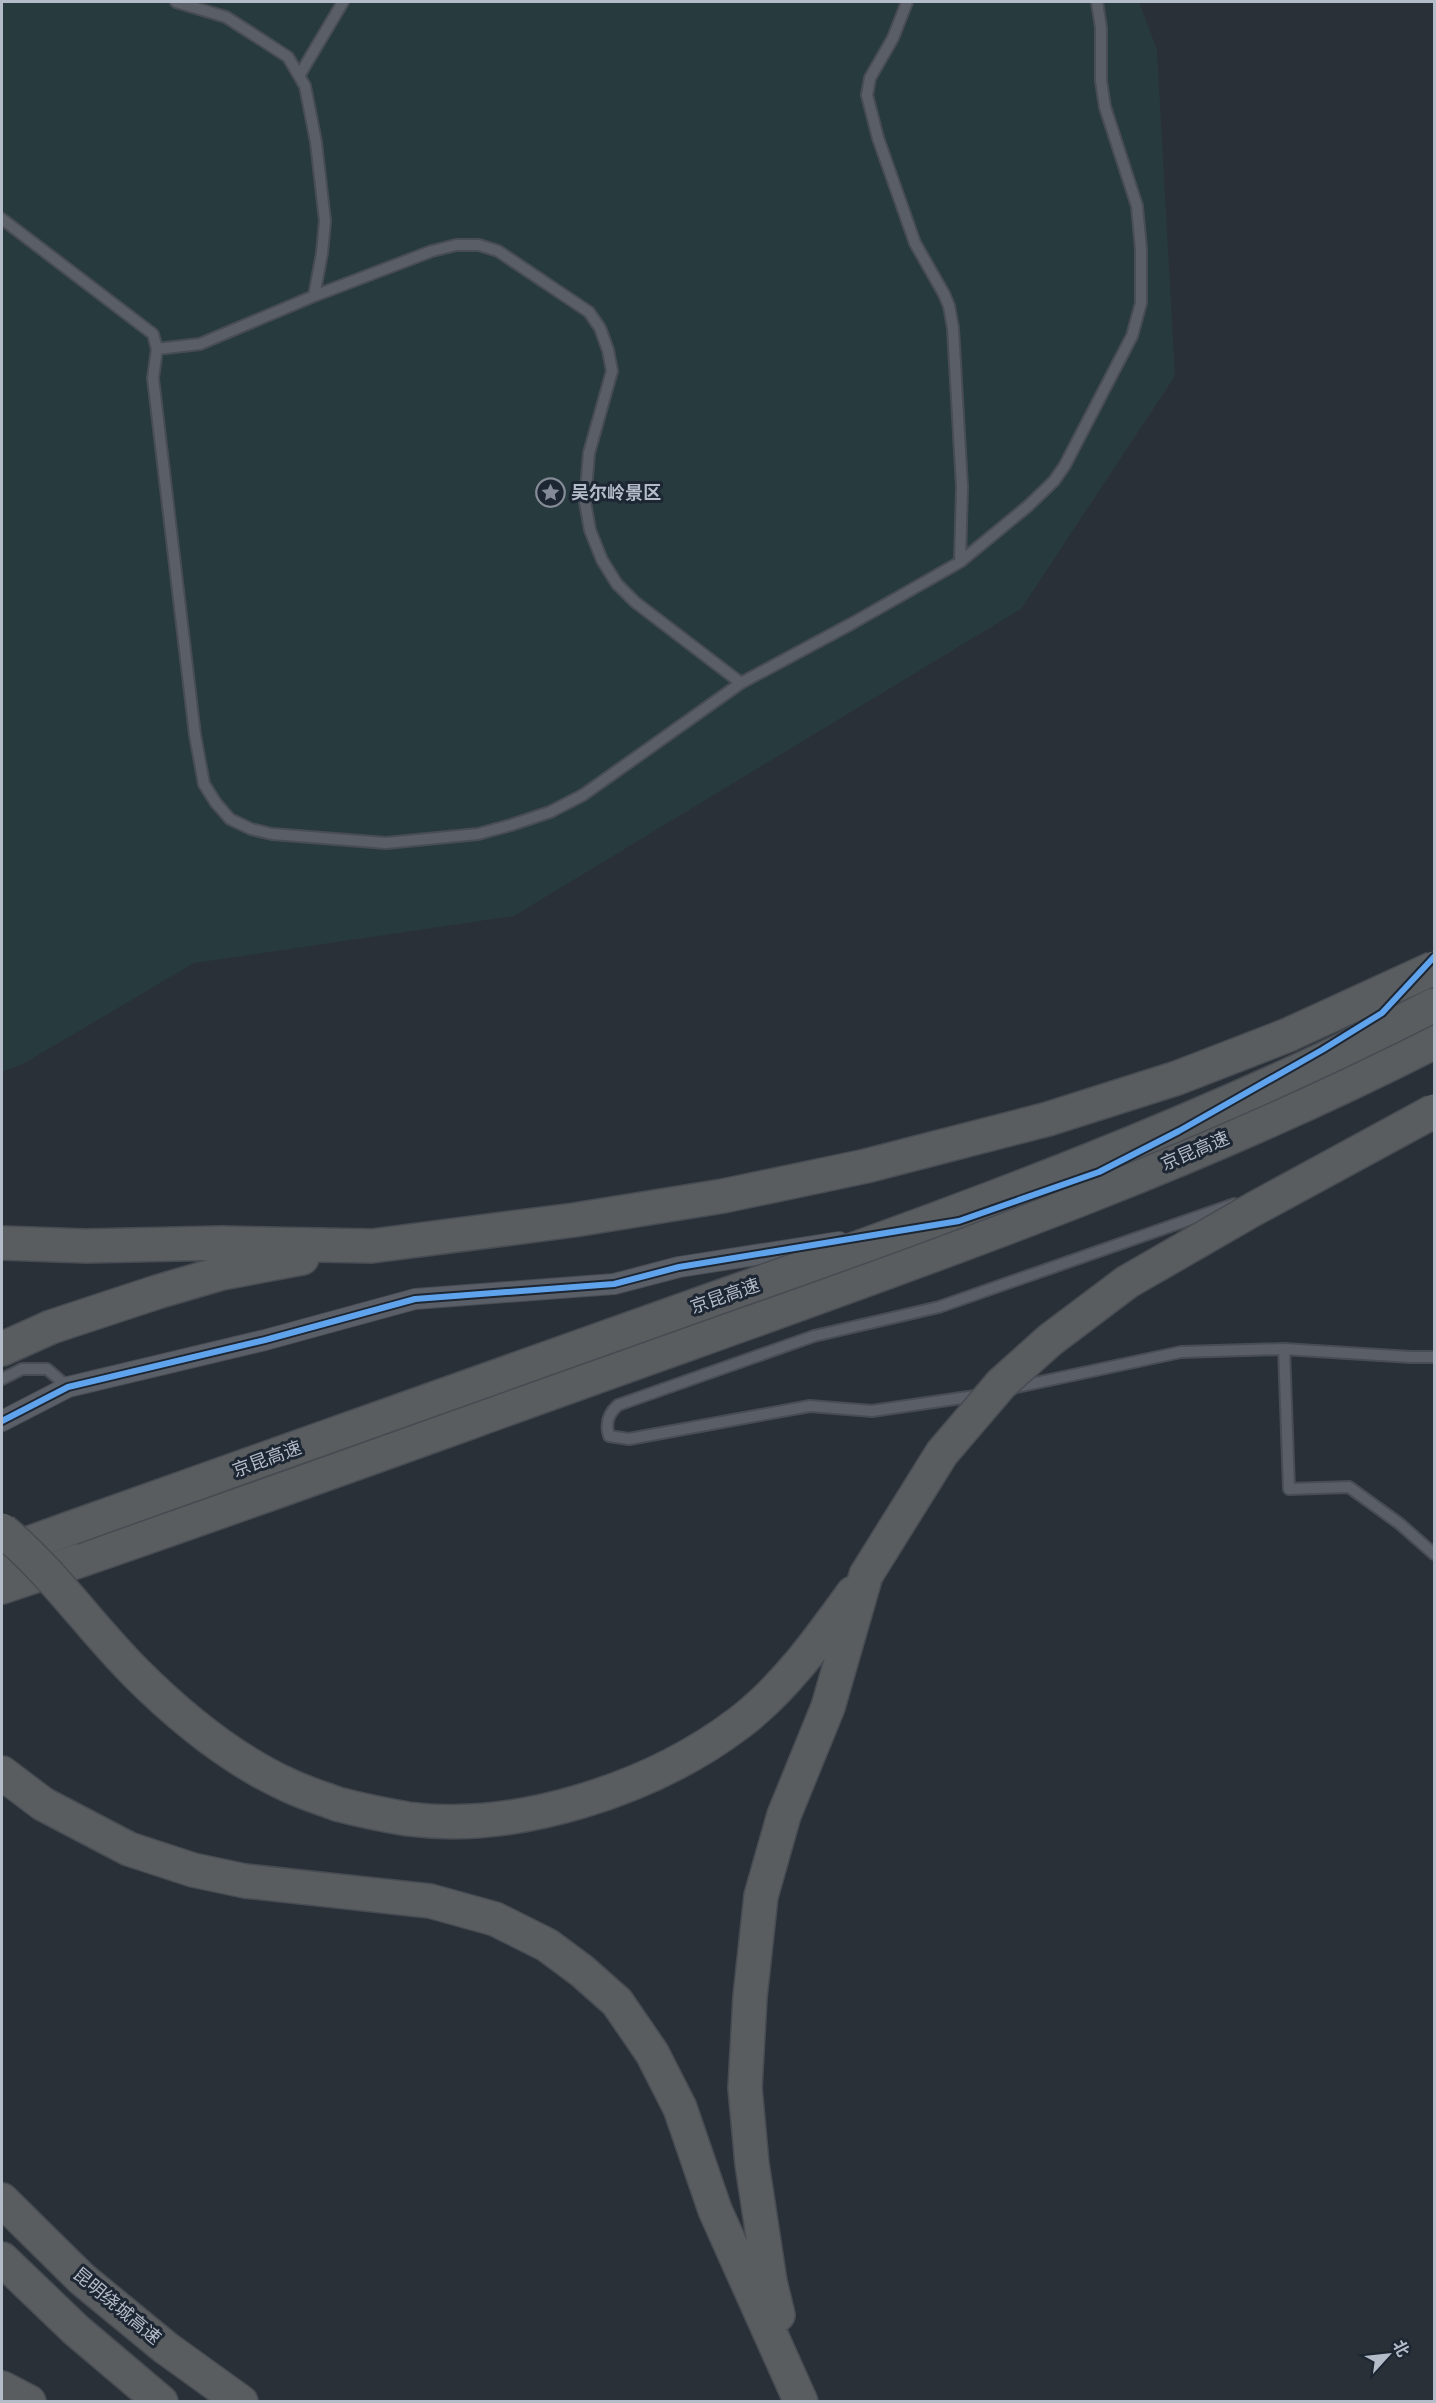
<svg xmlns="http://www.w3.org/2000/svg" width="1436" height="2403" font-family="'Space Grotesk','Noto Sans SC',sans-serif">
<rect width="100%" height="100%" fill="#2a3038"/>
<path fill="#273a3e" d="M2,2H1139L1157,50L1175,376L1021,609L514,916L194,963L23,1064L2,1072Z"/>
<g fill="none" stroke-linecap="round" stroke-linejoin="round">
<defs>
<path id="service" d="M176,2L226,17L251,33L288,57L305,86L316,142L325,221L322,253L314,296
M907,2L893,38L870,78L867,95L878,138L915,243L944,294L949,306L953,328L962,487L960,562
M299,76L343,2
M2,219L153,334L157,349L153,378L195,735L204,784L216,803L230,819L251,829L272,834L386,843L478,834L511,825L550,812L583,795L741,683L851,624L960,562L1028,506L1054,481L1065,465L1132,336L1141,303V249L1137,206L1105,107L1101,81V28L1097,2
M157,349L200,344L314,296L432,251L456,245H479L498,251L589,312L600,328L608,350L612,371L589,453L585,502L590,530L602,560L617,584L635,602L741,683
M1284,1349L1411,1357H1434
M2,1379L22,1369H47L68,1387
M1012,1388L1181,1352L1284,1349L1289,1489L1349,1487L1400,1524L1434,1554
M982,1395L872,1411L810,1406L629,1439L609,1436C605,1423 608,1414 618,1405L814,1336L939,1307L1234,1204"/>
<path id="minor" d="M2,1421L68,1387L265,1340L415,1299L614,1284L679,1267L839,1242"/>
<path id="motorway" d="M2,1243L86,1246L222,1243L372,1246L574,1220L723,1196L866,1166L1048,1119L1177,1078L1288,1035
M2,1349L51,1327L157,1292L222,1273L302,1258
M2,1553L71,1528
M2,1587C231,1510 457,1426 685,1345C938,1254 1194,1165 1434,1042
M2,1773L43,1804L129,1849L193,1870L245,1881L430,1901L495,1919L547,1945L582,1971L617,2002L652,2053L680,2108L715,2210L801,2402
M337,1804C360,1810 384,1815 408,1819C517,1833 652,1789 739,1723C785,1688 819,1640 853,1593
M2,2200L82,2279L166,2348L241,2402
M2,2259L76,2330L161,2402
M778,2315L770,2282L752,2164L745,2088L750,1997L761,1896L784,1815L828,1707L866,1575
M2,2388L29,2402"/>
</defs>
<use href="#service" stroke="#484c53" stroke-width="14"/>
<use href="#minor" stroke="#484c53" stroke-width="22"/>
<use href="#motorway" stroke="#474c53" stroke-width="36"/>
<use href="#service" stroke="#5a5e66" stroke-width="10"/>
<use href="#minor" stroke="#5a5e66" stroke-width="20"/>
<use href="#motorway" stroke="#5a5d60" stroke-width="33"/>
<defs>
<path id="motorway-bridge" d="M1288,1035L1434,968
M71,1528C290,1451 509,1371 728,1294C968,1210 1208,1121 1434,1005
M2,1530C53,1572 89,1626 136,1673C181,1718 232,1760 290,1786C305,1793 321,1798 337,1804
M866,1575L942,1453L1001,1384L1050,1340L1127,1282L1252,1210L1434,1111"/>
</defs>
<use href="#motorway-bridge" stroke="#474c53" stroke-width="36" stroke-linecap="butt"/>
<use href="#motorway-bridge" stroke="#5a5d60" stroke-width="33"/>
<defs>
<path id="cycleway" d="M2,1421L68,1387L265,1340L415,1299L614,1284L679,1267L959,1221L1099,1172L1179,1131L1322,1050L1382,1013L1434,957"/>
</defs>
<use href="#cycleway" stroke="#1d2633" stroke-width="10"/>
<use href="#cycleway" stroke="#60a3ed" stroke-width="6"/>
</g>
<defs>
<symbol id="sight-ring" viewBox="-11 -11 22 22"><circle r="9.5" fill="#1d2633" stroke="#848b96" stroke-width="1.5"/><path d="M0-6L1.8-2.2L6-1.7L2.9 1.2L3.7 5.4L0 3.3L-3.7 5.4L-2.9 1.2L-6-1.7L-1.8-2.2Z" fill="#848b96"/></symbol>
</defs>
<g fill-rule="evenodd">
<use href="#sight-ring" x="534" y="476" width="33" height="33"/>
</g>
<g text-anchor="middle" stroke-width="6" stroke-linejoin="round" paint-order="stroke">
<g font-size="18" font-weight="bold" fill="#b4bcc9" stroke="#1d2633" text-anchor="start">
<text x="571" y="499">吴尔岭景区</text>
</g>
<g font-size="18" fill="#b4bcc9" stroke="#1d2633">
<text transform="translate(1195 1151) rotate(-23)" y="6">京昆高速</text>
<text transform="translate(725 1296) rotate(-19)" y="6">京昆高速</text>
<text transform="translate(267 1459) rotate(-20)" y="6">京昆高速</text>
<text transform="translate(117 2306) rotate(40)" y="6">昆明绕城高速</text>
</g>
</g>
<rect width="1436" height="2403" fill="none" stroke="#b4bcc9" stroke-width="6"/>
<g transform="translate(1388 2355) rotate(63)" stroke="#1d2633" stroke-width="4.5" paint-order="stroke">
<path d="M0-4.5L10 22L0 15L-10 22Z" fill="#b4bcc9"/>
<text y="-9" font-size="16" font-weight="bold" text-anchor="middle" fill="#b4bcc9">北</text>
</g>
</svg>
